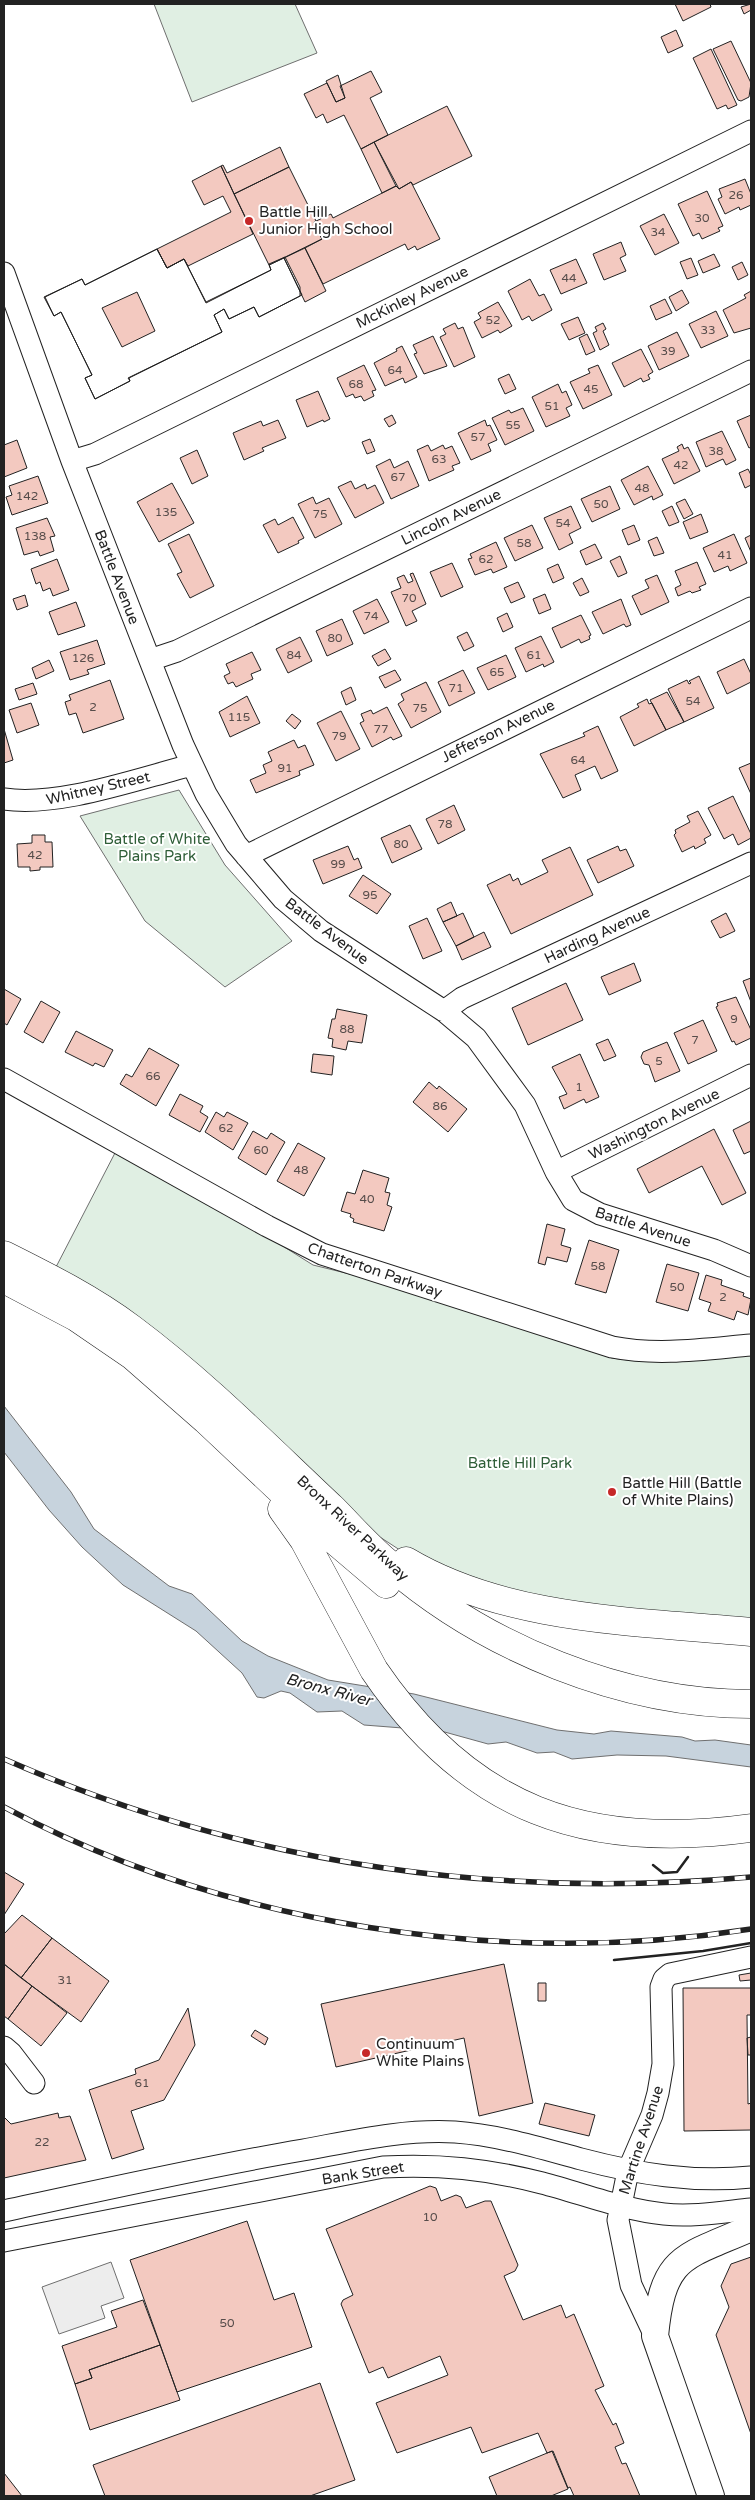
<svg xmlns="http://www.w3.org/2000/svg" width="755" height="2500" font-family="'Varela Round',sans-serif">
<rect width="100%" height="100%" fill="#fff"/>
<path fill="#e0efe3" stroke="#6f6f6f" d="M154,4H295L317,53L192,102Z
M179,790L225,865L292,941L225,987L145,921L80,816Z
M116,1151L254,1228L313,1265L370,1279L612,1358C659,1365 705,1360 751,1355V1625L520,1597L406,1554L366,1528L56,1267Z"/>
<path fill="#ededed" stroke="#6f6f6f" d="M111,2262L124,2298L101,2306L105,2318L59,2334L42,2287Z"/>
<path fill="#c7d3dd" stroke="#6f6f6f" d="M4,1406L71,1492L94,1529L169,1586L192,1594L242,1641L268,1656L328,1680L414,1694L557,1730L594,1734L611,1731L682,1737L695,1741L715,1740L751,1745V1767L666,1756L617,1755L572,1759L554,1752L537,1753L506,1742L488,1744L441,1731L364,1725L342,1711L317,1712L290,1693L281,1691L264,1698L257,1697L242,1673L196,1631L123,1585L82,1547L49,1510L4,1452Z"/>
<path fill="#f3c9c0" stroke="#222" fill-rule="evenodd" d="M675,4H710L711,7L683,21Z
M751,4V10L744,14L741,7Z
M676,30L683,46L668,53L661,37Z
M731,41L751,83L749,97L741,101L738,100L713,49Z
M711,49L737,105L728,109L726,105L717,109L693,58Z
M371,71L382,92L370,98L388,135L361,149L344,115L327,123L323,114L316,118L304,94L327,83L336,102L345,98L340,86Z
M338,75L345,98L336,102L326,81Z
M447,106L472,156L413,185L411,182L399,189L374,142Z
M374,142L396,186L382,193L361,149Z
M280,147L289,167L234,194L221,166L223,165L227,173Z
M221,166L253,234L188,266L184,259L167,268L157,249L231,212L223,196L204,205L192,181Z
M289,167L316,221L314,222L322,239L269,265L234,194Z
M745,179L751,194V205L740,210L739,207L725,214L718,199L722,197L719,189Z
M411,182L440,239L417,250L415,246L408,250L405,244L323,284L305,248L322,239L314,222L331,214L333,218L396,186L399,189Z
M707,191L723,226L718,228L720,231L702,239L699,233L693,236L678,204Z
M664,214L679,243L655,255L640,226Z
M621,242L626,255L620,258L626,271L604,280L593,254Z
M305,248L326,291L305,302L284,258Z
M157,249L167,268L184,259L206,302L271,270L269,265L284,258L302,295L259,317L254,307L229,319L224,309L214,315L222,332L129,378L130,381L95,399L85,378L92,375L61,312L54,316L45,297L82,279L85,285ZM137,292L155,331L122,347L102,308Z
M157,249L167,268L184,259L206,303L271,270L269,264L285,257L300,287V296L259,317L254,307L229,319L224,309L214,315L222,332L128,378L130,381L95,399L85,378L92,375L61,312L54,316L44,297L82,279L85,285Z
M714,254L720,266L703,273L698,261Z
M691,258L698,275L687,279L680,262Z
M576,259L587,283L561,294L550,270Z
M742,262L748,275L738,280L732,267Z
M530,279L539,296L544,294L552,310L532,321L529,316L522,320L508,291Z
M682,290L689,303L676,311L669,297Z
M751,291V328L734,333L723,310L746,298L744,295Z
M665,299L672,313L656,320L650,306Z
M498,302L512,326L500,333L498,330L482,338L474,322L481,318L478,313Z
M716,311L728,336L701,348L689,324Z
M578,317L585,333L569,340L561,324Z
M455,323L458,329L463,327L475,357L454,367L440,337L446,334L443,329Z
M603,323L606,329L603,331L609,345L600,350L593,333L597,331L595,327Z
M677,332L689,356L659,370L648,346Z
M587,334L595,351L586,355L579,338Z
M433,336L447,366L424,374L414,354L417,353L413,345Z
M402,346L417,377L405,383L403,378L385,386L374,363L397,351L396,349Z
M641,349L653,372L648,375L650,379L643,382L641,378L624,387L612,363Z
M364,365L376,390L372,391L374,396L364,401L361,396L355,398L353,394L346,397L337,378Z
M598,365L612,395L583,409L570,382L590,373L588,369Z
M509,374L516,389L505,394L498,379Z
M558,384L562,393L566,391L572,405L566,408L570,416L546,427L532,397Z
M318,391L330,419L324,422L323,420L307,427L296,400Z
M523,408L534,431L505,445L492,418L509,410L511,413Z
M392,415L396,423L389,427L384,419Z
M751,415V447L749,448L737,421Z
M278,420L286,438L262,448L264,451L244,460L233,433L261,421L263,426Z
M485,420L487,426L490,425L497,440L488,444L491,451L471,460L458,433Z
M722,431L736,460L726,465L723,459L706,467L696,442Z
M370,439L375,451L367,454L362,442Z
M17,440L27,468L4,477V445Z
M682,444L684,449L688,447L700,471L674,484L662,459L679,451L677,447Z
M428,445L431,451L443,445L445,449L452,446L460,463L452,466L454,470L429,481L417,450Z
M197,450L208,476L192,484L180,458Z
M390,459L394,468L408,461L419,486L391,499L376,466Z
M648,466L663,495L653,500L652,496L634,505L621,480Z
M748,469L751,475V485L745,488L739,473Z
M38,476L48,503L12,515L6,497L12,495L9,486Z
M351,481L355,489L365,484L367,489L375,485L384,503L355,518L338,487Z
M172,483L194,523L159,542L137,502Z
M610,486L620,509L592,522L581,499Z
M313,497L316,504L329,498L342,524L315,538L298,504Z
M685,499L693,514L684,519L676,503Z
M571,506L581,528L569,534L573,543L559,550L544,518Z
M672,506L679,522L669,526L662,511Z
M701,514L708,532L690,539L683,522Z
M293,517L304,538L298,541L299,543L278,553L263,525L275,519L278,525Z
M47,518L55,536L50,537L54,551L40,556L38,551L24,555L16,528Z
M532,525L543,548L515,561L504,538Z
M634,525L640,540L628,545L622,530Z
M189,534L214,586L190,598L177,574L182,572L168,544Z
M734,534L747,563L730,571L728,566L714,572L703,548Z
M751,535V552L745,538Z
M657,537L664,553L654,556L648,541Z
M496,542L507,567L493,573L491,569L475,575L468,559L472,558L470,554Z
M595,544L602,558L586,565L580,551Z
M620,556L627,573L618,577L610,561Z
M57,559L69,590L53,596L50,588L43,591L40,582L36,584L31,569Z
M697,562L706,584L699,587L701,590L692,593L690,591L678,596L675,588L681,585L675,571Z
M452,563L463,587L441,597L430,572Z
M558,564L564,578L553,583L547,569Z
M413,573L426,604L412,611L417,621L406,626L391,592L401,588L397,578L404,575L408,583L413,581L410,574Z
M657,575L669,602L641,615L632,596L649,588L645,580Z
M582,578L589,592L580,596L573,583Z
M518,582L525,597L511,603L504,588Z
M545,594L551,609L539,614L533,599Z
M25,595L28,606L17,610L13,599Z
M377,599L389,622L364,634L353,611Z
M621,599L631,625L626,627L624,624L603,634L592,612Z
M76,602L85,626L58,635L49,612Z
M507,613L513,627L503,632L497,618Z
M581,615L591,635L589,636L590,639L581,643L579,639L561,648L552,628Z
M342,619L353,644L327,656L316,631Z
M467,632L474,646L464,651L457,637Z
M541,636L554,662L544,667L543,664L526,672L515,648Z
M300,637L312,661L288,673L276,649Z
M97,640L105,664L87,670L89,674L70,680L60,652Z
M385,649L391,659L378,666L372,656Z
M252,652L261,670L251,674L253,679L236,687L233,682L228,684L224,676L230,673L226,664Z
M506,655L516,677L488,690L477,668Z
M744,659L751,674V682L727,694L717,672Z
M49,660L54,671L36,679L32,668Z
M395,670L401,680L385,688L379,677Z
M463,670L475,693L449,706L438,682Z
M699,676L714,708L684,722L668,689L687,680L689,684L691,683L689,681Z
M110,680L124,719L83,733L76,713L69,715L65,702L71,700L69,695Z
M426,682L441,712L411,728L398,704L404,700L401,694Z
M33,683L37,694L19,700L15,689Z
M351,687L356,700L346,705L341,692Z
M667,692L684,722L666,730L650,700Z
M247,696L260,723L230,737L219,712Z
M647,699L649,704L652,703L666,730L634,746L620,717L639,707L637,704Z
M31,703L39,725L17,733L9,710Z
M387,707L402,736L393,740L391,737L372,747L360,723L364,721L361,714L371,710L373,714Z
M341,711L360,749L336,761L317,723Z
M292,714L301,721L295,729L286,721Z
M598,726L618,771L601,779L595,766L575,775L581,790L563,798L540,754L585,736L583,733Z
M4,729L13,760L4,763Z
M294,740L298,748L305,745L314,765L299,771L300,775L256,793L250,780L266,773L263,765L272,761L268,752Z
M751,763V794L739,768Z
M733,796L751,834V838L738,845L733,834L724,839L708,808Z
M454,805L465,830L438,844L426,819Z
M698,811L711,835L704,839L706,843L695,849L694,846L682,852L674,835L676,833L675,830L690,822L687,816Z
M410,825L422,849L392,863L381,838Z
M32,835H45V842H52L53,867H40V870L30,871V867H18L17,844L32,843Z
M348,846L354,860L358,858L362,868L323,884L313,860Z
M618,846L620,851L626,849L634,866L598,883L587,860Z
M570,847L593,895L511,934L487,885L510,874L513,881L518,878L521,885L548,872L542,860Z
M363,875L391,894L377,914L349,896Z
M451,902L457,916L443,922L437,909Z
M463,913L474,937L456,946L443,922Z
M726,913L735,931L720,938L711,921Z
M427,918L442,951L423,959L409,926Z
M484,932L491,947L462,960L456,946Z
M634,963L641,981L609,995L601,977Z
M751,978V1002L743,981Z
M566,983L583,1020L528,1045L512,1008Z
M4,989L21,999L7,1025L4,1023Z
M736,997L751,1030V1038L736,1045L734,1041L732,1042L716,1007L718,1006L717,1003Z
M41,1001L60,1012L43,1043L24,1032Z
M337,1009L367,1015L362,1043L348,1041L346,1050L332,1047L333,1039L328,1038L332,1019H335Z
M703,1020L717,1051L688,1064L674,1033Z
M76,1031L113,1050L104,1067L95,1063L93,1066L65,1052Z
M608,1039L616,1056L604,1061L596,1044Z
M667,1042L680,1071L655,1082L649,1065L644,1064L641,1057L643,1052Z
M149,1048L179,1065L156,1106L120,1084L126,1074L132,1077Z
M313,1054L334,1056L332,1075L311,1072Z
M580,1054L599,1097L586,1103L584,1099L564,1109L559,1097L567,1094L552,1067Z
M429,1082L437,1089L439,1086L467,1109L448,1132L413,1102Z
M180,1094L203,1106L200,1112L208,1117L200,1132L169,1115Z
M216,1112L224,1117L227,1112L248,1123L233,1150L205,1132Z
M751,1121V1151L744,1154L733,1130Z
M714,1129L746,1193L722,1205L702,1166L649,1193L637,1169Z
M253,1131L267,1139L271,1133L285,1142L266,1175L238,1158Z
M298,1143L325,1158L304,1196L277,1181Z
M363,1170L389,1178L385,1192L390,1193L387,1205L392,1207L384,1231L353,1222L354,1219L350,1217L351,1214L341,1211L347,1192L355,1194Z
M547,1224L565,1229L561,1245L571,1248L567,1262L547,1257L545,1265L538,1263Z
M589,1240L619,1250L606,1293L575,1284Z
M667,1264L699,1273L688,1311L656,1302Z
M706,1275L722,1280L721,1285L744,1293L743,1296L751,1299L748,1315L737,1311L734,1320L708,1311L711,1303L699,1299Z
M4,1872L24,1884L4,1915Z
M22,1915L52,1938L21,1978L4,1964V1934Z
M52,1938L109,1981L81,2022L21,1978Z
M4,1964L32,1986L8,2019L4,2016Z
M504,1964L533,2103L479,2116L464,2038L336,2067L321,2004Z
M751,1973V1980L740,1981L739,1975Z
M538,1983H546V2001H538Z
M32,1986L67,2013L41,2046L8,2019Z
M683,1988H751V2015H747L748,2104L751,2103V2130L684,2131Z
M188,2008L195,2045L164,2100L131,2111L144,2149L112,2159L89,2090L136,2074L135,2069L159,2060Z
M255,2030L268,2038L265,2045L251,2036Z
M751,2037V2055H748L747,2038Z
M545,2103L595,2115L589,2136L539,2124Z
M58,2113L59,2118L70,2116L86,2160L4,2178V2117L11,2124Z
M430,2186L436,2188L441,2201L456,2195L461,2197L466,2208L485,2201H491L518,2265L515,2271L504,2276L523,2320L561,2305L566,2318L574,2314L604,2386L595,2390L613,2425L616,2423L624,2443L615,2447L622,2464L626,2463L640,2496H574L570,2487L568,2488L553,2451L547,2453L538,2433L482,2453L471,2427L397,2453L376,2403L448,2375L440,2356L388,2378L383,2367L369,2373L341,2304L343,2300L353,2295L326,2229Z
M247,2221L274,2300L294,2293L312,2347L177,2392L130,2260Z
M751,2257V2434L716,2335L729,2307L721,2286L731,2264Z
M143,2300L160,2345L89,2370L92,2378L75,2384L62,2346L117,2327L111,2311Z
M160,2345L180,2400L90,2430L75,2384L92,2378L89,2370Z
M320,2383L355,2480L310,2496H105L93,2465Z
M552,2451L568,2489L551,2496H497L489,2477Z
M4,2473L22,2496H4Z"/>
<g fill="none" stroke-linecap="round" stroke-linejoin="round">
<defs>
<path id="minor" d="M4,273L72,461L183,745L206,794L236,844L283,899L321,931L444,1011L476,1038L525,1105L556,1172L573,1200L600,1214L714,1250L751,1266
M72,461L95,454L751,131
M150,660L177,651L751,371
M4,799C60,807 136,779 192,765
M246,856L751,608
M444,1011L462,998L751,863
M4,1079L267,1226L322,1254L612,1347C658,1356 705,1349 751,1345
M556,1172L751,1075
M4,2047L11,2053L34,2083
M4,2211C103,2190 203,2167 303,2150C353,2141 403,2129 455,2132C498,2135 540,2148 581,2159C638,2174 693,2183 751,2177
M4,2241L383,2167C440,2164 487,2169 542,2183C581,2193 624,2210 664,2214C693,2217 722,2212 751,2209
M655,2336L631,2285L618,2220L628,2171L652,2115L658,2093L663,2064L661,1987L664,1979L670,1974L751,1957"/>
<path id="major" d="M711,2496L655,2336C663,2254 683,2258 751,2228"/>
<path id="highway" d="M4,1255C48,1277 92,1299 132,1329C203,1382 267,1447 332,1508C351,1527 369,1548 390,1565C486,1648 623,1704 751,1704
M4,1279L76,1317L133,1356L206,1420L326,1533L386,1584
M282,1509L304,1540L374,1670C469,1810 586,1851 751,1828
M406,1561C507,1621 636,1621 751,1632"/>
</defs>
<use href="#minor" stroke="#222" stroke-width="23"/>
<use href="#major" stroke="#222" stroke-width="28"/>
<use href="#highway" stroke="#222" stroke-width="29"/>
<use href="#minor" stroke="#fff" stroke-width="21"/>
<use href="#major" stroke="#fff" stroke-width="26"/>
<use href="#highway" stroke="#fff" stroke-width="28"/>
<defs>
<path id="rail" d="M4,1759C241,1863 493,1900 751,1877
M4,1807C227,1926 502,1968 751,1929"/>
</defs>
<use href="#rail" stroke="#222" stroke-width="5.5"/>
<use href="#rail" stroke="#fff" stroke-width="4" stroke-dasharray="11" stroke-linecap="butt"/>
<path stroke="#222" stroke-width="2.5" d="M653,1865L663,1873L677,1872L688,1857
M614,1960L703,1951L751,1943"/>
</g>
<g fill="#c62828" stroke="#fff" stroke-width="2">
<circle cx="249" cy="221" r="5"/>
<circle cx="612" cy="1492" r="5"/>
<circle cx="366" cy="2053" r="5"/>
</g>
<g text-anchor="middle" stroke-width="4" stroke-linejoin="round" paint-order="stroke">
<g font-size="12" fill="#564c4a">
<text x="736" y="199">26</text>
<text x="702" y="222">30</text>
<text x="658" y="236">34</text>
<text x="569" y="282">44</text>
<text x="493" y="324">52</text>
<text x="708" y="334">33</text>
<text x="668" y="355">39</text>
<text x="395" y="374">64</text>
<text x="356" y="388">68</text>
<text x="591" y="393">45</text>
<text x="552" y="410">51</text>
<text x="513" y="429">55</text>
<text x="478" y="441">57</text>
<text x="716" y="455">38</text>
<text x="439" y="463">63</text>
<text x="681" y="469">42</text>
<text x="398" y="481">67</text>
<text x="642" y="492">48</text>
<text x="27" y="500">142</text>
<text x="601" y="508">50</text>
<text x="166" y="516">135</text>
<text x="320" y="518">75</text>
<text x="563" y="527">54</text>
<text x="35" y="540">138</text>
<text x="524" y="547">58</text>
<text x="725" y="559">41</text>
<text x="486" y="563">62</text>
<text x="409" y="602">70</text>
<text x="371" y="620">74</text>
<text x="335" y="642">80</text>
<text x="294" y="659">84</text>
<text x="534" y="659">61</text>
<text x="83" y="662">126</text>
<text x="497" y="676">65</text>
<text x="456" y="692">71</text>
<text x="693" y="705">54</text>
<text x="93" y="711">2</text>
<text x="420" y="712">75</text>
<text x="239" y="721">115</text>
<text x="381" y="733">77</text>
<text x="339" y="740">79</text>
<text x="578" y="764">64</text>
<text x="285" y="772">91</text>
<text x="445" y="828">78</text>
<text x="401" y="848">80</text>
<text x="35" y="859">42</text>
<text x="338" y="868">99</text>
<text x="370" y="899">95</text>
<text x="734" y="1023">9</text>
<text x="347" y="1033">88</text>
<text x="695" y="1044">7</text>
<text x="659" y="1065">5</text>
<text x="153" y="1080">66</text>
<text x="579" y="1091">1</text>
<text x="440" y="1110">86</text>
<text x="226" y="1132">62</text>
<text x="261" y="1154">60</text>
<text x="301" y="1174">48</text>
<text x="367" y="1203">40</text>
<text x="598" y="1270">58</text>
<text x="677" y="1291">50</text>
<text x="723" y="1301">2</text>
<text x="65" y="1984">31</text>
<text x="142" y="2087">61</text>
<text x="42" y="2146">22</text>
<text x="430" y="2221">10</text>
<text x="227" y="2327">50</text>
</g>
<g font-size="15" fill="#222" stroke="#fff" text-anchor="start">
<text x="259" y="217">Battle Hill<tspan x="259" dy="17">Junior High School</tspan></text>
<text x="622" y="1488">Battle Hill (Battle<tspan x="622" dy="17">of White Plains)</tspan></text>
<text x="376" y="2049">Continuum<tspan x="376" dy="17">White Plains</tspan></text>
</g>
<g font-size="15" fill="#222" stroke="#fff">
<text transform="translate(412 297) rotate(-26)" y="5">McKinley Avenue</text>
<text transform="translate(451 517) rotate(-26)" y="5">Lincoln Avenue</text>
<text transform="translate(117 577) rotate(69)" y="5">Battle Avenue</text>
<text transform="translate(498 731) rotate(-26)" y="5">Jefferson Avenue</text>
<text transform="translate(98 788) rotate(-13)" y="5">Whitney Street</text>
<text transform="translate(327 931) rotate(37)" y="5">Battle Avenue</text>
<text transform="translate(597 935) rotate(-25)" y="5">Harding Avenue</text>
<text transform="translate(654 1124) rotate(-26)" y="5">Washington Avenue</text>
<text transform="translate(643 1227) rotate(18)" y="5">Battle Avenue</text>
<text transform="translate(375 1270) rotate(19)" y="5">Chatterton Parkway</text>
<text transform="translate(353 1528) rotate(43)" y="5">Bronx River Parkway</text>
<text transform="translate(641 2140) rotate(-72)" y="5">Martine Avenue</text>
<text transform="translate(363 2173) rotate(-9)" y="5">Bank Street</text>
</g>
<g font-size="15" fill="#2f5e38" stroke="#fff">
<text x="157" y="844">Battle of White<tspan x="157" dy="17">Plains Park</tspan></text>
<text x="520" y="1468">Battle Hill Park</text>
</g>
<g font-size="16" font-style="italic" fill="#222" stroke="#fff">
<text transform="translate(329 1689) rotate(15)" y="6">Bronx River</text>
</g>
</g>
<rect width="755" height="2500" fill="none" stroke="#222222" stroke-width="10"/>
</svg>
